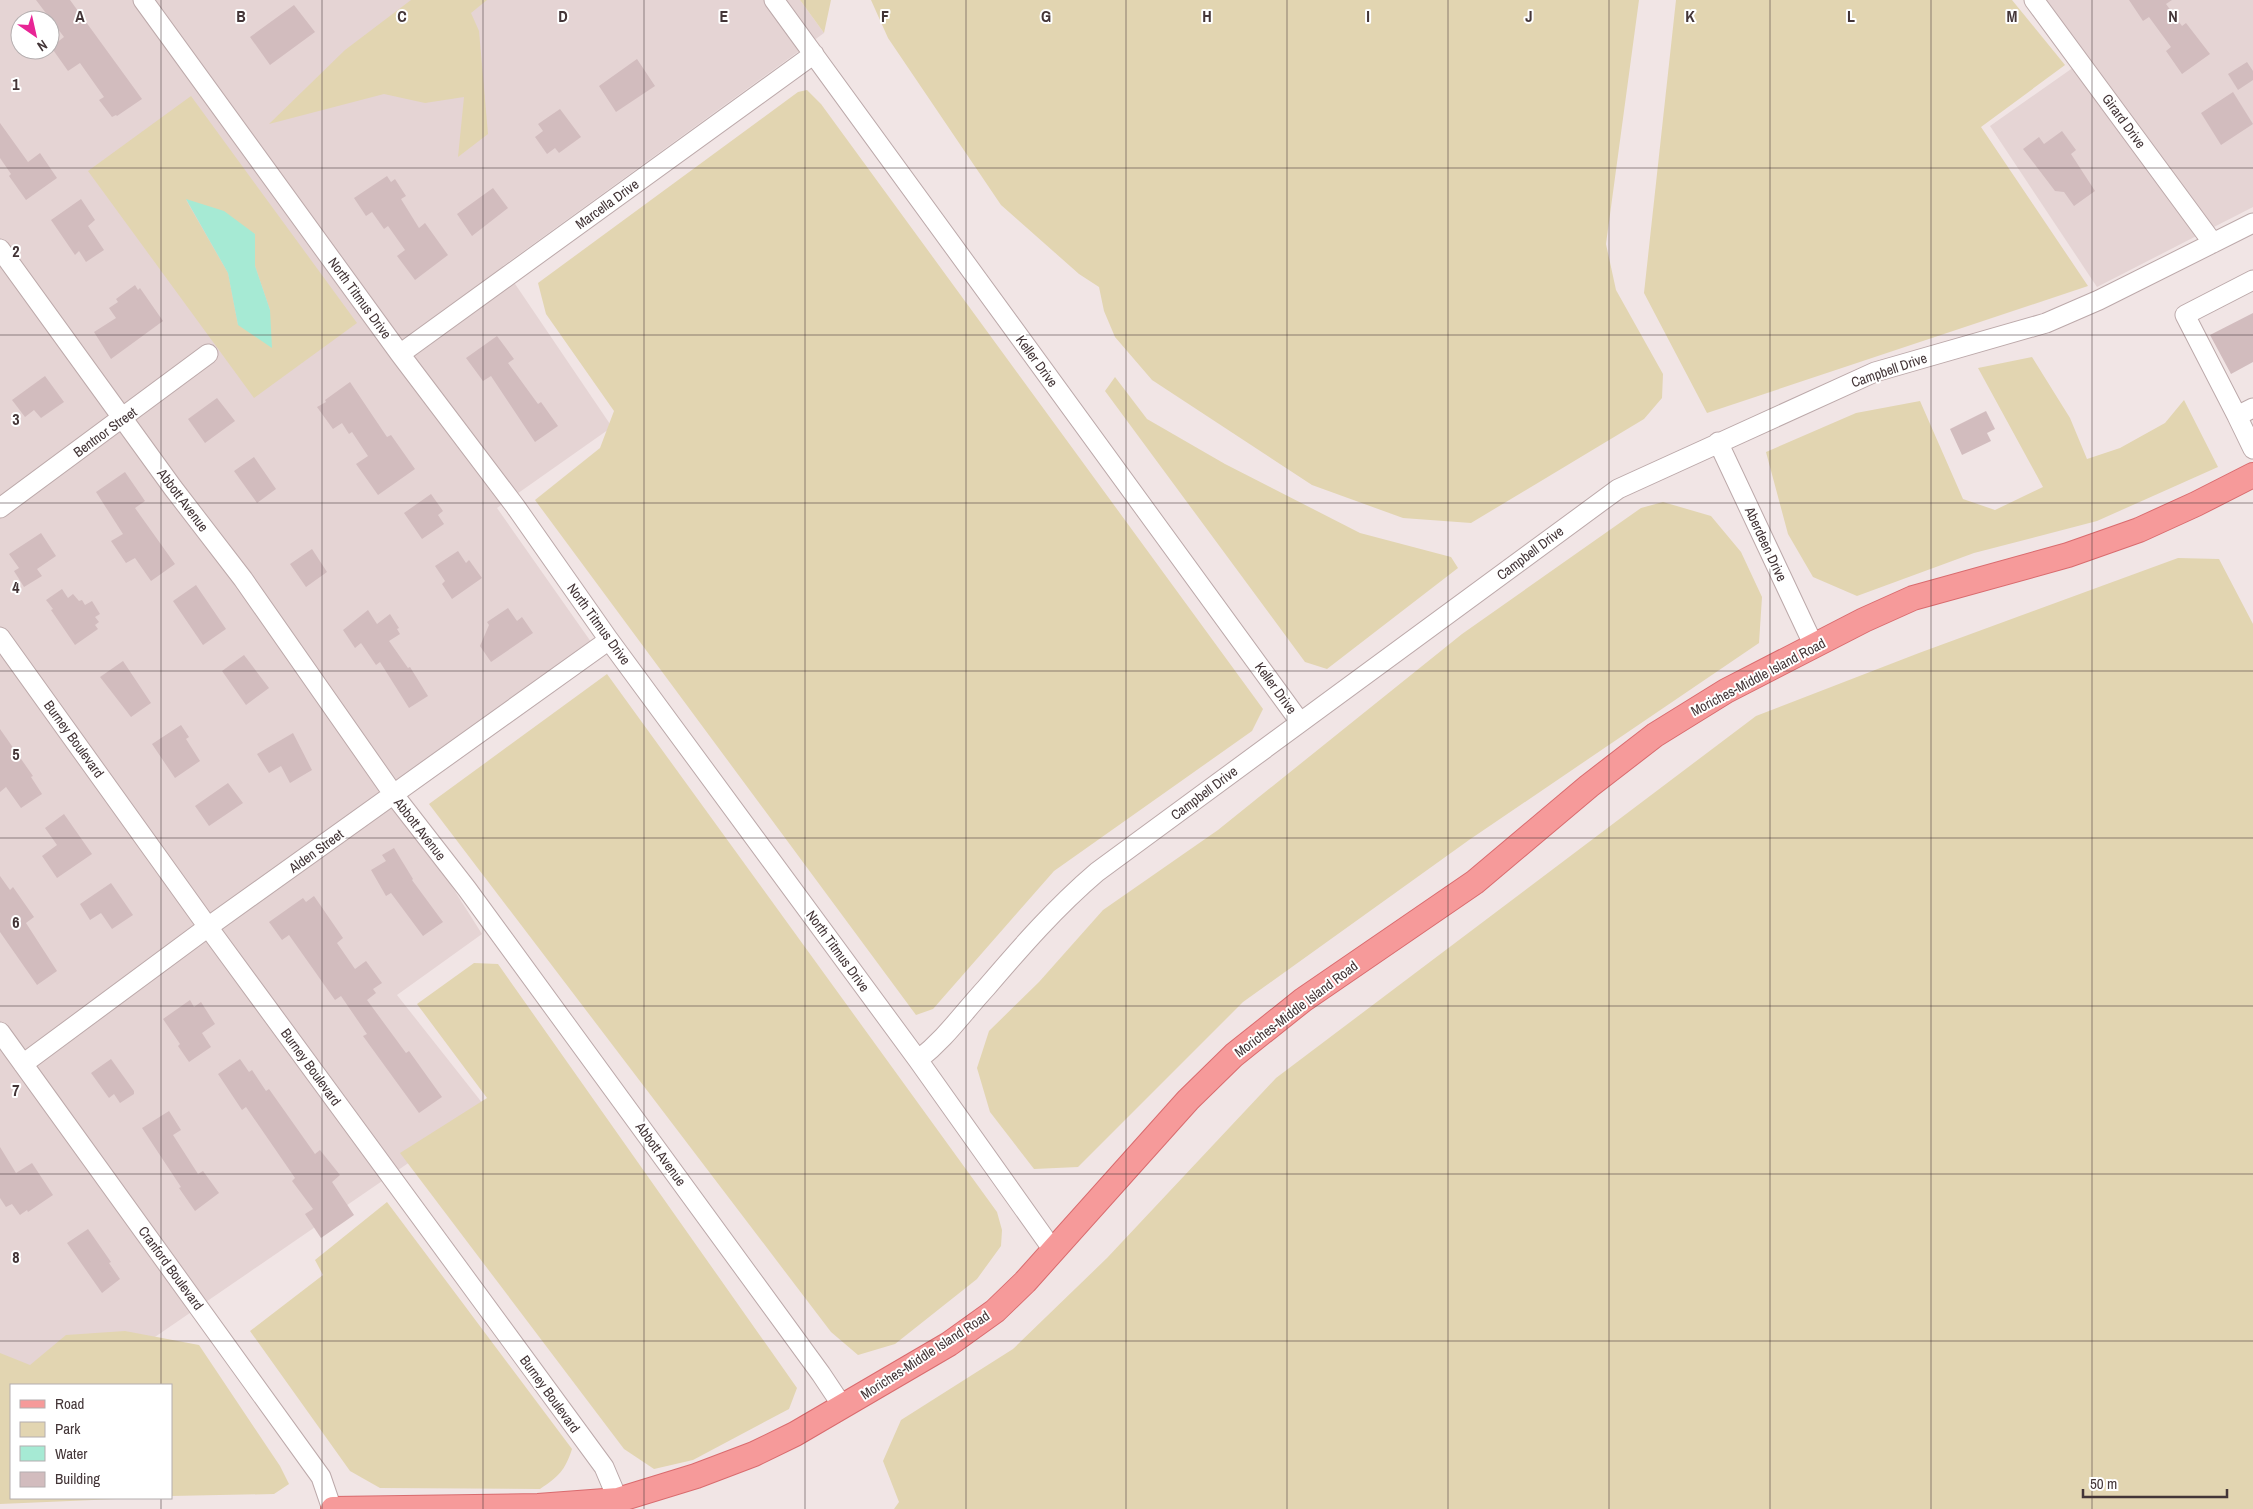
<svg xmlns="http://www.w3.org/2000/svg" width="2253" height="1509" font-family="'Archivo Narrow',sans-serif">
<rect width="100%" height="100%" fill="#f1e5e5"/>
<path fill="#e5d4d4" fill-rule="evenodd" d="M0,0H800L824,33L503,266L612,427L497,508L596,649L394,795L482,934L397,995L487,1109L85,1385H11L0,1444ZM20,20H50V50H20Z
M2026,0H2253V207L2097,287L1990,126L2074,67Z"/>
<path fill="#e2d5b1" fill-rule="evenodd" d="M411,0H487L471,13L479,31L488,134L458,157L464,97L425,103L384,94L269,124L345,50Z
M800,0H831L824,33Z
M871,0H1639L1606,244L1616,290L1663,374L1662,398L1644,419L1471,523L1403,518L1312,485L1152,380L1115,337L1104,311L1099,287L1079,274L1001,205L888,38Z
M1676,0H2012L2065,65L1981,127L2088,286L1707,413L1644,293Z
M807,90L821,104L1263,709L1252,731L1054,871L933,1009L916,1015L535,500L600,448L614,411L546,314L538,283L798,92Z
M191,96L357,323L254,398L88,171ZM186,200L255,234V266L270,310L238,325L228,273Z
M2032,357L2070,418L2087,459L2120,448L2165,423L2184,400L2218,467L2097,521L1974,553L1857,596L1813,577L1788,534L1766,452L1856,413L1920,401L1963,499L1995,510L2043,487L1978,368Z
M1115,377L1147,419L1225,464L1360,533L1451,557L1458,568L1327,669L1305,662L1105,391Z
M1663,502L1711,516L1741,552L1762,597L1759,643L1469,840L1243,1002L1078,1167L1034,1169L990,1112L977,1068L989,1031L1039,982L1103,910L1218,830L1462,634L1641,508Z
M2178,558L2219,559L2253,624V1509H894L899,1502L883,1461L901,1420L1013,1349L1107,1258L1276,1078L1756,716L1919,653Z
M607,674L997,1212L1002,1230L1001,1246L977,1279L895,1344L858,1355L831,1332L429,804Z
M474,963L498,964L797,1388L789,1409L693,1460L654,1469L624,1449L400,1153L487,1098L417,1004Z
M387,1202L572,1449C565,1471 558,1477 540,1489L380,1488L350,1471L250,1331L323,1275L315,1260Z
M125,1331L199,1345L280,1466L289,1484L274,1494L171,1496V1385H11V1498H140L0,1504V1353L30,1365L66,1335Z"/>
<path fill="#a6ead4" d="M186,199L224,211L255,234V266L270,310L272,348L238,325L228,273Z"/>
<path fill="#d2bcbe" d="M36,0H70L142,99L117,116L116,115L112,117L99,100L104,97L80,63L68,71L51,47L64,37Z
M2129,0H2172L2166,4L2182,26L2186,23L2210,54L2182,74L2166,51L2171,47L2149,17L2143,21Z
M294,5L315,32L270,65L250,37Z
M637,59L655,86L616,112L599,86Z
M2247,62L2253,71V80L2238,90L2228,74Z
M2233,92L2253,124L2221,145L2201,113Z
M560,109L581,137L559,153L555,148L547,154L535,137L543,131L538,124Z
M0,123L28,162L40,153L57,178L26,200L9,176L11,174L0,158Z
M2062,131L2076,150L2071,154L2095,191L2074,206L2064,192L2055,191L2023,149L2039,137L2044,144Z
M387,176L391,182L395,179L406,196L401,199L419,228L425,223L448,255L415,280L397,256L405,250L388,226L384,229L372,212L366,216L354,198Z
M493,188L508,208L472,236L457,214Z
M81,199L95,220L88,226L104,250L86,262L79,251L75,255L51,220Z
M135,285L138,290L140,288L163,321L111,359L94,332L116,318L109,308L118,302L116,299Z
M2253,313V362L2231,374L2210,335Z
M497,336L514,359L508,363L538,404L541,402L558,426L535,442L491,376L483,381L466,358Z
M45,376L64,402L41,418L34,410L25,417L12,400Z
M350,382L387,437L391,435L415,469L378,495L356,464L368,456L352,432L349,434L342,423L333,429L317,407L326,402L325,400Z
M217,398L235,421L205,443L188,419Z
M1986,411L1995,429L1987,433L1991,441L1962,455L1950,429Z
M254,457L276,489L257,503L234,471Z
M125,472L145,501L135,508L175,564L151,581L135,558L126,563L111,541L123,534L96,492Z
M431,494L443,511L438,515L444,524L422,539L404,513Z
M41,533L56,556L37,569L42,576L24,587L14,571L19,568L9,554Z
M312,549L327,572L306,587L290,564Z
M458,551L466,563L469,560L482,578L452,599L442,584L445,581L435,566Z
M196,585L226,629L203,645L173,601Z
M62,589L68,598L73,594L79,601L82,600L85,605L92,601L100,614L95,617L99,622L95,625L98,629L75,645L51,610L53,609L46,600Z
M508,608L517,621L522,617L533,633L491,662L480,646L489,625L487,622Z
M368,610L377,624L390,614L399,628L397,629L400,634L389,641L408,668L410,667L428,696L409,708L380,662L376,665L361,643L355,648L343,630Z
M244,655L269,688L246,705L222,671Z
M123,661L151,703L131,717L100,677Z
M181,725L189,737L186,739L200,761L175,778L152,744Z
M0,729L33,776L31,777L42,794L21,808L6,787L0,792Z
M293,733L312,770L290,783L281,766L269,773L257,754Z
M228,783L243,803L209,826L195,806Z
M64,814L92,854L57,878L42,856L57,845L45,828Z
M394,848L413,879L412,880L443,922L423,936L391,893L386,896L371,870L386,861L382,855Z
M0,876L10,890L13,887L34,917L26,923L57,971L37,985L0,932Z
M111,883L133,915L112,929L101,913L90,920L80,904Z
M314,896L343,938L337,943L355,969L366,961L382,983L373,989L376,993L367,1000L406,1053L409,1051L442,1097L419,1113L363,1036L367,1034L341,996L335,1000L289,935L282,940L269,922L303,898L306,902Z
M190,1000L194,1007L201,1002L215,1024L202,1033L211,1047L189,1062L178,1046L180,1044L163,1019Z
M111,1059L134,1091V1094L120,1103L114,1094L109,1098L91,1073Z
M240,1059L249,1072L252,1070L266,1091L269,1089L315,1154L320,1150L340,1175L332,1182L354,1215L321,1238L305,1214L313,1209L292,1181L295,1178L246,1107L242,1110L218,1074Z
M169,1111L181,1130L173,1135L198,1174L203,1171L219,1193L195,1211L179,1188L181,1187L142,1128Z
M0,1147L16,1173L32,1163L53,1195L28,1212L27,1210L20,1215L12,1204L6,1207L0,1198Z
M88,1229L111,1262L109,1263L120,1279L102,1293L67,1243Z"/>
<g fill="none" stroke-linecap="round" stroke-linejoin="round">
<defs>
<path id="minor" d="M143,0L400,354L515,506L609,640L918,1060L1053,1250
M774,0L1300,722
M2034,0L2213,243
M0,249L173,488L243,579L394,795L467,889L821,1374L843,1407
M400,354L814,54
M2253,408L2237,416L2253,449
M2237,416L2185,315L2253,280
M1718,442L1814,646
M0,508L208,354
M0,637L208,927L604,1467L618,1500
M0,1032L321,1477L332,1509
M918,1060C946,1038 962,1014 986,988C1021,947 1056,907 1097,872L1618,489L1875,372L2046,323L2099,300L2253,223
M23,1064L208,927L609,640"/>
<path id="major" d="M333,1509L538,1506L618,1500L696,1476L754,1454L795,1434L949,1344L995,1311L1025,1282L1188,1100L1234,1055L1303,1000L1475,882L1589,786L1655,735L1726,691L1864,620L1913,598L2068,555L2139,530L2196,504L2253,475"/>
</defs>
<use href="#minor" stroke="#bca9aa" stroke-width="21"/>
<use href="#major" stroke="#d96b6e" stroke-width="26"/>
<use href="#minor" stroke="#fff" stroke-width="19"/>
<use href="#major" stroke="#f69a9a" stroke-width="24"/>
</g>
<path fill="none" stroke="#433537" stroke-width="1" stroke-opacity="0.55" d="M161,0V1385M322,0V1509M483,0V1509M644,0V1509M805,0V1509M966,0V1509M1126,0V1509M1287,0V1509M1448,0V1509M1609,0V1509M1770,0V1509M1931,0V1509M2092,0V1509M0,168H2253M0,335H2253M0,503H2253M0,671H2253M0,838H2253M0,1006H2253M0,1174H2253M0,1341H2253M161,1498V1509"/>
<g text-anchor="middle" stroke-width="4" stroke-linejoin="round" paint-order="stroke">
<g font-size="14" fill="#433537" stroke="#fff">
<text transform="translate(2124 121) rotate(54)" y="5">Girard Drive</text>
<text transform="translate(607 204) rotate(-36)" y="5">Marcella Drive</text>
<text transform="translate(360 298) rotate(54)" y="5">North Titmus Drive</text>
<text transform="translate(1037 361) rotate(54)" y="5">Keller Drive</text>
<text transform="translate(1889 370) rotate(-19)" y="5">Campbell Drive</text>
<text transform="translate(105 432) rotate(-36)" y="5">Bentnor Street</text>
<text transform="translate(183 500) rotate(53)" y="5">Abbott Avenue</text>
<text transform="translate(1766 544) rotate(65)" y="5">Aberdeen Drive</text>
<text transform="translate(1530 553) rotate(-37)" y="5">Campbell Drive</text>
<text transform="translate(599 624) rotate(54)" y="5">North Titmus Drive</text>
<text transform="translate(1758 677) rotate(-28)" y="5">Moriches-Middle Island Road</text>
<text transform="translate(1276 688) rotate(54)" y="5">Keller Drive</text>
<text transform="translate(74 739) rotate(54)" y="5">Burney Boulevard</text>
<text transform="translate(1204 793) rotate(-37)" y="5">Campbell Drive</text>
<text transform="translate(420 829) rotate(52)" y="5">Abbott Avenue</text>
<text transform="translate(316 851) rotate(-36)" y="5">Alden Street</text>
<text transform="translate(838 951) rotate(54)" y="5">North Titmus Drive</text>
<text transform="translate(1296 1009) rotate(-37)" y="5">Moriches-Middle Island Road</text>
<text transform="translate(311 1067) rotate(54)" y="5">Burney Boulevard</text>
<text transform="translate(661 1154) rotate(54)" y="5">Abbott Avenue</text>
<text transform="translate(171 1268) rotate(54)" y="5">Cranford Boulevard</text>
<text transform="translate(925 1355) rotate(-33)" y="5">Moriches-Middle Island Road</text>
<text transform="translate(550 1394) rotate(54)" y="5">Burney Boulevard</text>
</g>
</g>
<g font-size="16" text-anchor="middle" font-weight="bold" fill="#433537" stroke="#fff" stroke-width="4" stroke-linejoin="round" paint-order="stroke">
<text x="80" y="22">A</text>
<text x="241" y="22">B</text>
<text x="402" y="22">C</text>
<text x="563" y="22">D</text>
<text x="724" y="22">E</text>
<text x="885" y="22">F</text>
<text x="1046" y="22">G</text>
<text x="1207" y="22">H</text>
<text x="1368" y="22">I</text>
<text x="1529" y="22">J</text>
<text x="1690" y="22">K</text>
<text x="1851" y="22">L</text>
<text x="2012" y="22">M</text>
<text x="2173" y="22">N</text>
<text x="16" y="90">1</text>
<text x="16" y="257">2</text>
<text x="16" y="425">3</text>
<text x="16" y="593">4</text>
<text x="16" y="760">5</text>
<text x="16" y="928">6</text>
<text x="16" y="1096">7</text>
<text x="16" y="1263">8</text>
</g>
<rect x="10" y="1384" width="162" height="115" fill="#ffffff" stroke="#b4aeaf"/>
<rect x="20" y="1400" width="25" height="8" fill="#f69a9a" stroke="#b4aeaf"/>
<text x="55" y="1409" font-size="15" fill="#433537">Road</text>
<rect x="20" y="1422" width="25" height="15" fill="#e2d5b1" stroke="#b4aeaf"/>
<text x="55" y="1434" font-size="15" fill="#433537">Park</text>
<rect x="20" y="1446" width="25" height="15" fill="#a6ead4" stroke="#b4aeaf"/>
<text x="55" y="1459" font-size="15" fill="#433537">Water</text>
<rect x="20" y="1472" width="25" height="15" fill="#d2bcbe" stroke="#b4aeaf"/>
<text x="55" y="1484" font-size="15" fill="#433537">Building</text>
<g transform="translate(35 35) rotate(146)"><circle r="24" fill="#ffffff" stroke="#b4aeaf"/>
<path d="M0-4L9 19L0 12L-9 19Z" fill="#e82595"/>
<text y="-8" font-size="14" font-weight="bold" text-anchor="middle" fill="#433537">N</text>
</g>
<path d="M2083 1489v8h144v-8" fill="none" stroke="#433537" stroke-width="2.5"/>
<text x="2090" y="1489" font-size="15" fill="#433537" stroke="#ffffff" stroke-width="4" paint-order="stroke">50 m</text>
</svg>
